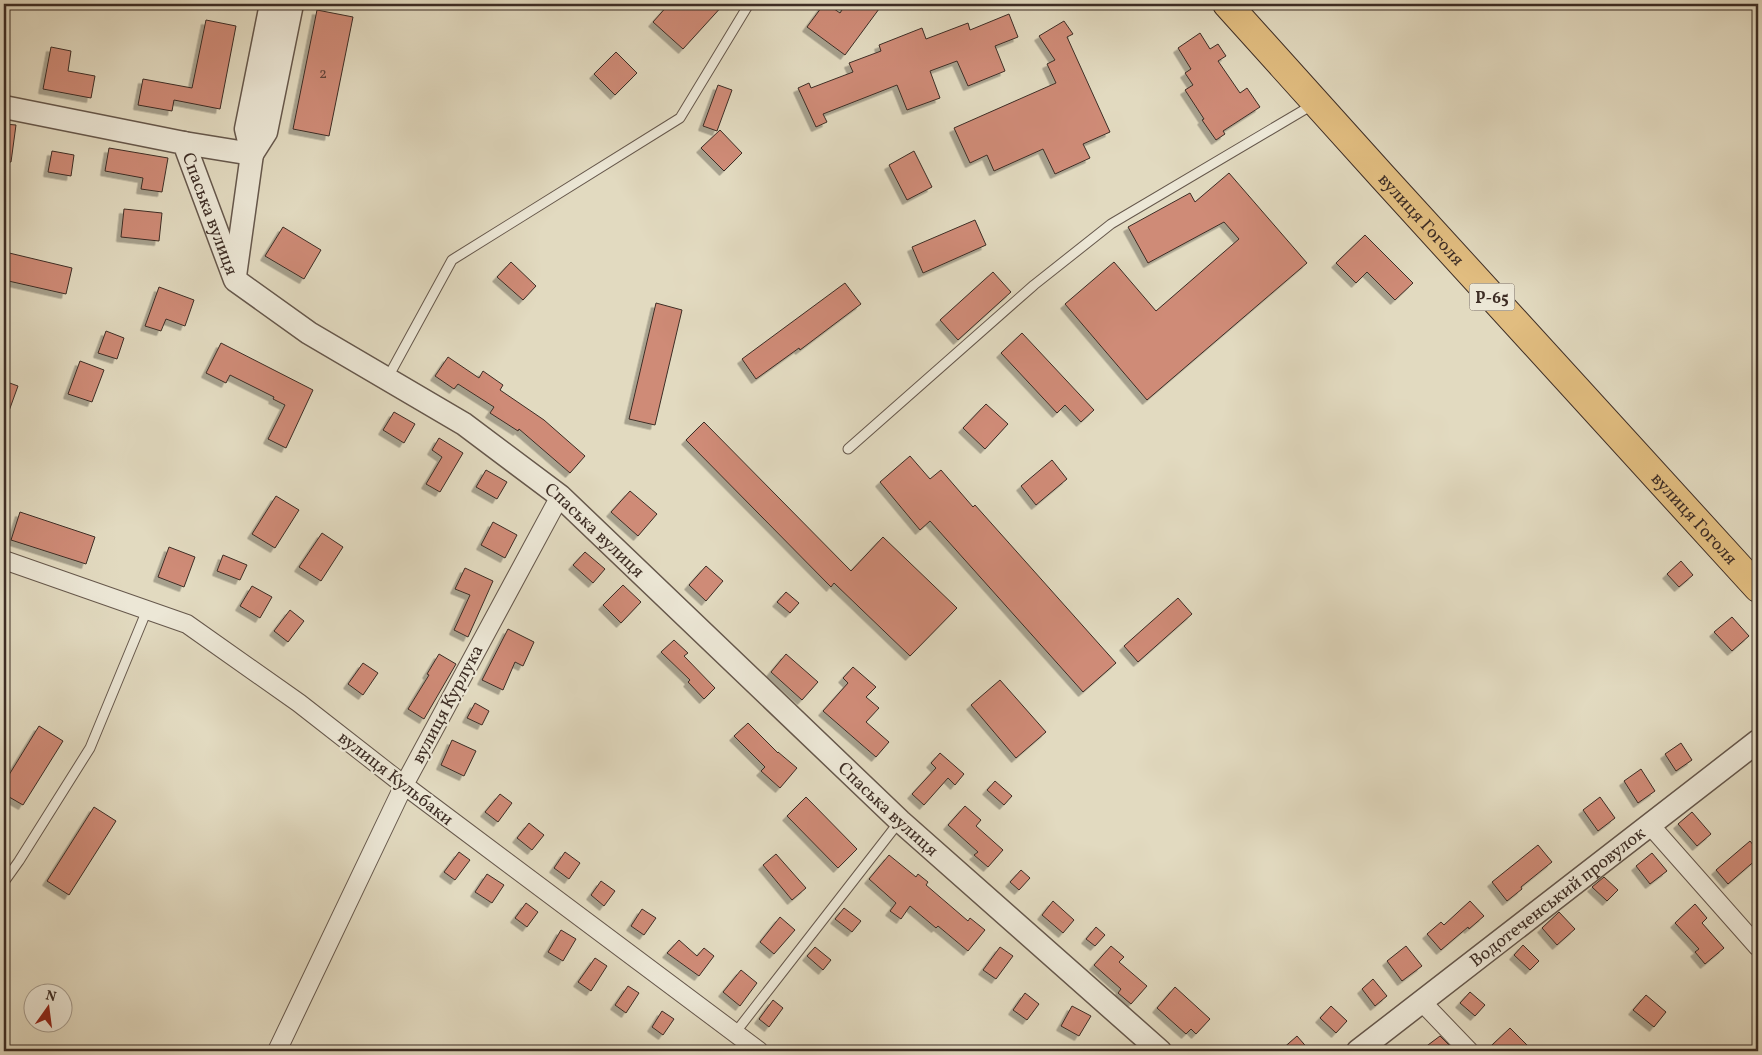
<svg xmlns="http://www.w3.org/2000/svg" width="1762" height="1055" font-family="Vollkorn,serif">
<defs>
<filter id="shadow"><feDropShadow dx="-4.5" dy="4.5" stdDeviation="0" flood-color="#0004"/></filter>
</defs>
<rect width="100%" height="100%" fill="#e2dac0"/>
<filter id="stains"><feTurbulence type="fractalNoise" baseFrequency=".004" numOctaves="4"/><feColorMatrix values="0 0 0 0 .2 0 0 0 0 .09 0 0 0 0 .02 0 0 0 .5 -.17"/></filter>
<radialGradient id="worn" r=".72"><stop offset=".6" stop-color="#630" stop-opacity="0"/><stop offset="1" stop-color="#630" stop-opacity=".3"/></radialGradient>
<path fill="#cf8b77" stroke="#3d2d25" filter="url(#shadow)" d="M669,4H724L683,49L653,22Z
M824,4H827L840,13L846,4H871L879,9L845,55L807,27Z
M317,10L353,17L329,136L293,129Z
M1009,14L1018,37L995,46L1005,71L968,86L957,61L930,71L940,98L907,110L897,85L823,114L827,122L816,127L798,88L809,83L811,88L853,72L849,63L881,51L879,45L922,28L926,39L968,23L970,30Z
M206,20L236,26L220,109L174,100L172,111L138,105L143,79L192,88Z
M1064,21L1073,34L1067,37L1110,132L1083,144L1090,158L1055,174L1043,149L994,171L987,155L970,163L954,128L1056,83L1047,64L1055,60L1039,36Z
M1200,33L1210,49L1218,44L1226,56L1218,61L1240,93L1247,88L1260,107L1223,131L1225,134L1216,140L1202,120L1204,119L1185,90L1193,85L1185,73L1191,69L1178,48Z
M51,47L71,51L68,71L95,76L91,98L43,89Z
M616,52L637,73L615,95L594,74Z
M718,85L732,90L717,131L703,126Z
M4,124L16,125L11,162H4Z
M720,130L742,153L724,171L701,148Z
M109,148L168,158L162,192L141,189L143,178L105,171Z
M52,151L74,155L71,176L48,172Z
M914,151L932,187L907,200L889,165Z
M1229,173L1307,263L1147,400L1065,304L1114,262L1156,311L1239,239L1224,222L1148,263L1128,227L1190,193L1195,202Z
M124,209L162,213L159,241L121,237Z
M975,220L986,245L923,273L912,247Z
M283,227L321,250L304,279L265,256Z
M1365,235L1413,283L1395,300L1367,272L1356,283L1336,263Z
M5,252L72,268L66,294L4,280Z
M511,262L536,286L523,300L497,277Z
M993,272L1011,292L958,340L940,320Z
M845,283L861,304L800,350L799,348L756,379L742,359Z
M159,287L194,300L185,326L166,319L161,331L145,326Z
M656,303L682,310L655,425L629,419Z
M106,331L124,338L117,359L98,353Z
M1022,333L1094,410L1081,422L1065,405L1057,413L1001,353Z
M221,343L313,390L286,448L268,439L285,405L273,399L274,397L230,375L226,383L206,373Z
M448,357L479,378L483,371L503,385L500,390L544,420L585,456L570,473L519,429L518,431L490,413L494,407L458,384L454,389L435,376Z
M80,361L104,370L92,402L68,394Z
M4,381L18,386L5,422H4Z
M986,404L1008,424L985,449L963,428Z
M394,412L415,424L404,443L383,430Z
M704,422L851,571L883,537L957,608L910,656L834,583L831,587L686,440Z
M439,438L463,453L440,492L426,484L442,457L432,450Z
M910,456L930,479L941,470L973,507L975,505L1116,663L1083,692L930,521L920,530L880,482Z
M1052,460L1067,479L1036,505L1021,486Z
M486,470L507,482L497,499L476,487Z
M630,491L657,514L638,536L611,512Z
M276,496L299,510L275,548L252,534Z
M20,512L95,537L86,564L11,540Z
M493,522L517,535L505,558L481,545Z
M322,533L343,547L321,581L299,567Z
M169,547L195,557L184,587L158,577Z
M585,552L605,569L593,583L573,565Z
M223,555L247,565L240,580L217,571Z
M1681,561L1693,575L1679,587L1667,574Z
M706,566L723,581L706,601L689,585Z
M465,568L493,581L468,637L454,630L470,595L455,589Z
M623,585L641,602L621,623L603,605Z
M252,586L272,597L260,618L240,606Z
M786,592L799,603L790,613L777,602Z
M1178,598L1192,614L1138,662L1124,646Z
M290,610L304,621L288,642L274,631Z
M1732,617L1749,636L1732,651L1714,632Z
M508,629L534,642L523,666L515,662L503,690L482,680Z
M674,640L688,653L684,656L715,688L704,699L688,682L690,680L661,652Z
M439,654L456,664L424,719L408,709L429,675L427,674Z
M786,654L818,682L802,700L771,672Z
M363,663L378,673L363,695L348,684Z
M853,667L876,687L866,697L879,708L866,722L889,742L876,757L823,711L848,683L843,678Z
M1000,680L1046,732L1016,758L971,705Z
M475,703L489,711L482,725L467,718Z
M748,723L778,753V752L797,768L780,788L761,771L765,767L734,736Z
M39,726L63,741L23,805L4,794V783Z
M452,740L476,751L464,776L441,765Z
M1681,743L1692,760L1676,771L1665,754Z
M940,753L964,774L955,785L948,778L924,805L912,794L936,768L931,763Z
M1641,769L1655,791L1638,803L1624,781Z
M995,781L1012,796L1004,805L987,790Z
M500,794L512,803L498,822L485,812Z
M806,797L857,849L838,868L787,816Z
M1600,797L1615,818L1598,831L1583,810Z
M965,806L981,820L976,826L1003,850L988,867L974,855L978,852L948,825Z
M94,807L116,821L69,895L47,881Z
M1692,812L1711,834L1697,846L1678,824Z
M529,823L544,835L532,850L517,838Z
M1750,841L1758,851V858L1728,884L1716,870Z
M1538,845L1552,862L1521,887L1522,889L1507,901L1492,882Z
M459,852L470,860L455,880L444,872Z
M565,852L580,863L569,879L554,868Z
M1652,853L1667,871L1650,884L1636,866Z
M776,854L806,888L792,900L763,865Z
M889,855L916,877L918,874L928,882L926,885L968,921L970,918L985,930L968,951L938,926L936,928L910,906L901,919L890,911L896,903L869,879Z
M1021,870L1030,878L1019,890L1010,882Z
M487,874L504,885L492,903L475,892Z
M1604,877L1618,890L1607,901L1592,887Z
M601,881L615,891L604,906L591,895Z
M1053,901L1074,920L1063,933L1042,915Z
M1470,901L1484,916L1469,929L1468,927L1441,950L1427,934L1441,922L1444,925Z
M526,903L538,912L527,927L515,918Z
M1695,904L1707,918L1702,923L1724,948L1705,964L1695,952L1699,949L1675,923Z
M844,908L861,921L852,932L835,919Z
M642,909L656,918L644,935L631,926Z
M1559,912L1575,929L1557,945L1542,928Z
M780,917L795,930L774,954L760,942Z
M1096,927L1105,935L1095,946L1086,939Z
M561,930L576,939L563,961L548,952Z
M679,940L697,956L704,948L714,956L699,976L667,953Z
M1523,945L1539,961L1530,970L1514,955Z
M1111,946L1124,957L1119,962L1147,986L1131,1004L1118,993L1121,989L1094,965Z
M1406,946L1422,966L1402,981L1387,961Z
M815,947L831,960L823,970L807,956Z
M1000,947L1013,956L996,979L983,970Z
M595,958L607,966L591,991L578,982Z
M741,970L757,983L740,1006L723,992Z
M1373,979L1387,996L1375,1006L1362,989Z
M628,986L639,993L626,1013L615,1005Z
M1175,987L1210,1019L1196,1034L1191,1029L1186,1034L1157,1008Z
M1470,992L1485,1005L1475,1016L1460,1003Z
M1025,993L1039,1004L1027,1020L1013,1010Z
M1646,995L1666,1012L1654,1027L1633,1010Z
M773,1000L783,1008L769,1027L759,1019Z
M1072,1006L1091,1016L1079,1036L1061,1026Z
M1331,1006L1347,1021L1336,1033L1320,1018Z
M662,1011L674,1019L663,1035L652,1027Z
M1510,1028L1533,1051H1498L1492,1045Z
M1297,1036L1310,1051H1280Z
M1440,1036L1455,1051H1420Z"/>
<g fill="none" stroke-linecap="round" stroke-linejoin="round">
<defs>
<path id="service" d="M387,379L452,260L680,118L749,4
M848,449L1034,285L1111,224L1314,104
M4,882L19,861L90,748L147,610
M735,1033L899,822"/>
<path id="minor" d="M4,560L187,624L299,703L404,785L759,1051
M1650,825L1758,947
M1422,1002L1469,1051
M277,1051L404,785L560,496"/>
<g id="tertiary">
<path id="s1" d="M4,107L184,143L235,280L309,333L464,424L560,496L900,821L1160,1051"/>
<path d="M184,143L252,154"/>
<path d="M252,154L266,132L292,4"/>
<path d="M235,276L252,154L246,129L271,4"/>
<path id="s2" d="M1358,1051L1758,741"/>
</g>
<g id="primary">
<path id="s3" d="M1227,4L1382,176L1758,588"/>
</g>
</defs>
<use href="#service" stroke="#66584c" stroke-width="11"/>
<use href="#minor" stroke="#66584c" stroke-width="20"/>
<use href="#tertiary" stroke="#66584c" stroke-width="25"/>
<use href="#primary" stroke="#3d2d25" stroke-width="30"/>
<use href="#service" stroke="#ece7d6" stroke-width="9"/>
<use href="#minor" stroke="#ece7d6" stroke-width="18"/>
<use href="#tertiary" stroke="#ece7d6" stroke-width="22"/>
<use href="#primary" stroke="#e1bd80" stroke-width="28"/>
</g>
<g text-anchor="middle" stroke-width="4.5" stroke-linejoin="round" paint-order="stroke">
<g font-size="15" fill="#62443a">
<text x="323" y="78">2</text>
</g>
<rect fill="#ece7d6" stroke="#72655a" stroke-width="1" x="1469.5" y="283.5" width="45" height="27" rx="4"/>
<g font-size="16" font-weight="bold" fill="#3d2d25">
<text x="1492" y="303">Р-65</text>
</g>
<g font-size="18" fill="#3d2d25" stroke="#ece7d6">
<text dy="6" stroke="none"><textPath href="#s1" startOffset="259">Спаська вулиця</textPath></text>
<text dy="6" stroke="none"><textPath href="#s3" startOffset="290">вулиця Гоголя</textPath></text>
<text dy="6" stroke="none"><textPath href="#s3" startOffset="695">вулиця Гоголя</textPath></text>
<text dy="6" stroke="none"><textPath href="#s1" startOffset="769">Спаська вулиця</textPath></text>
<text transform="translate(447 704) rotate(-62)" y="6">вулиця Курлука</text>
<text transform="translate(396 778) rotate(38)" y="6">вулиця Кульбаки</text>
<text dy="6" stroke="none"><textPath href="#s1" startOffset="1174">Спаська вулиця</textPath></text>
<text dy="6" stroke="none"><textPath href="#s2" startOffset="252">Водотеченський провулок</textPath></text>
</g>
</g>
<rect width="1762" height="1055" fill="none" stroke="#e2dac0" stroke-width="20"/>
<rect x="5" y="5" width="1752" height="1045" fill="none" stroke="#3d2d25" stroke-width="2.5"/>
<rect x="10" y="10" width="1742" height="1035" fill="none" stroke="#3d2d25"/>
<g transform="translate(48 1008) rotate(14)"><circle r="24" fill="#ece7d6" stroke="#a69d8f"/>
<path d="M0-4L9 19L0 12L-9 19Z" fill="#8f2418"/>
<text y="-8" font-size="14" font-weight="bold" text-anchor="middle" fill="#3d2d25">N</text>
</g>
<rect width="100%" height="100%" filter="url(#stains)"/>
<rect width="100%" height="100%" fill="url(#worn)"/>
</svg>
